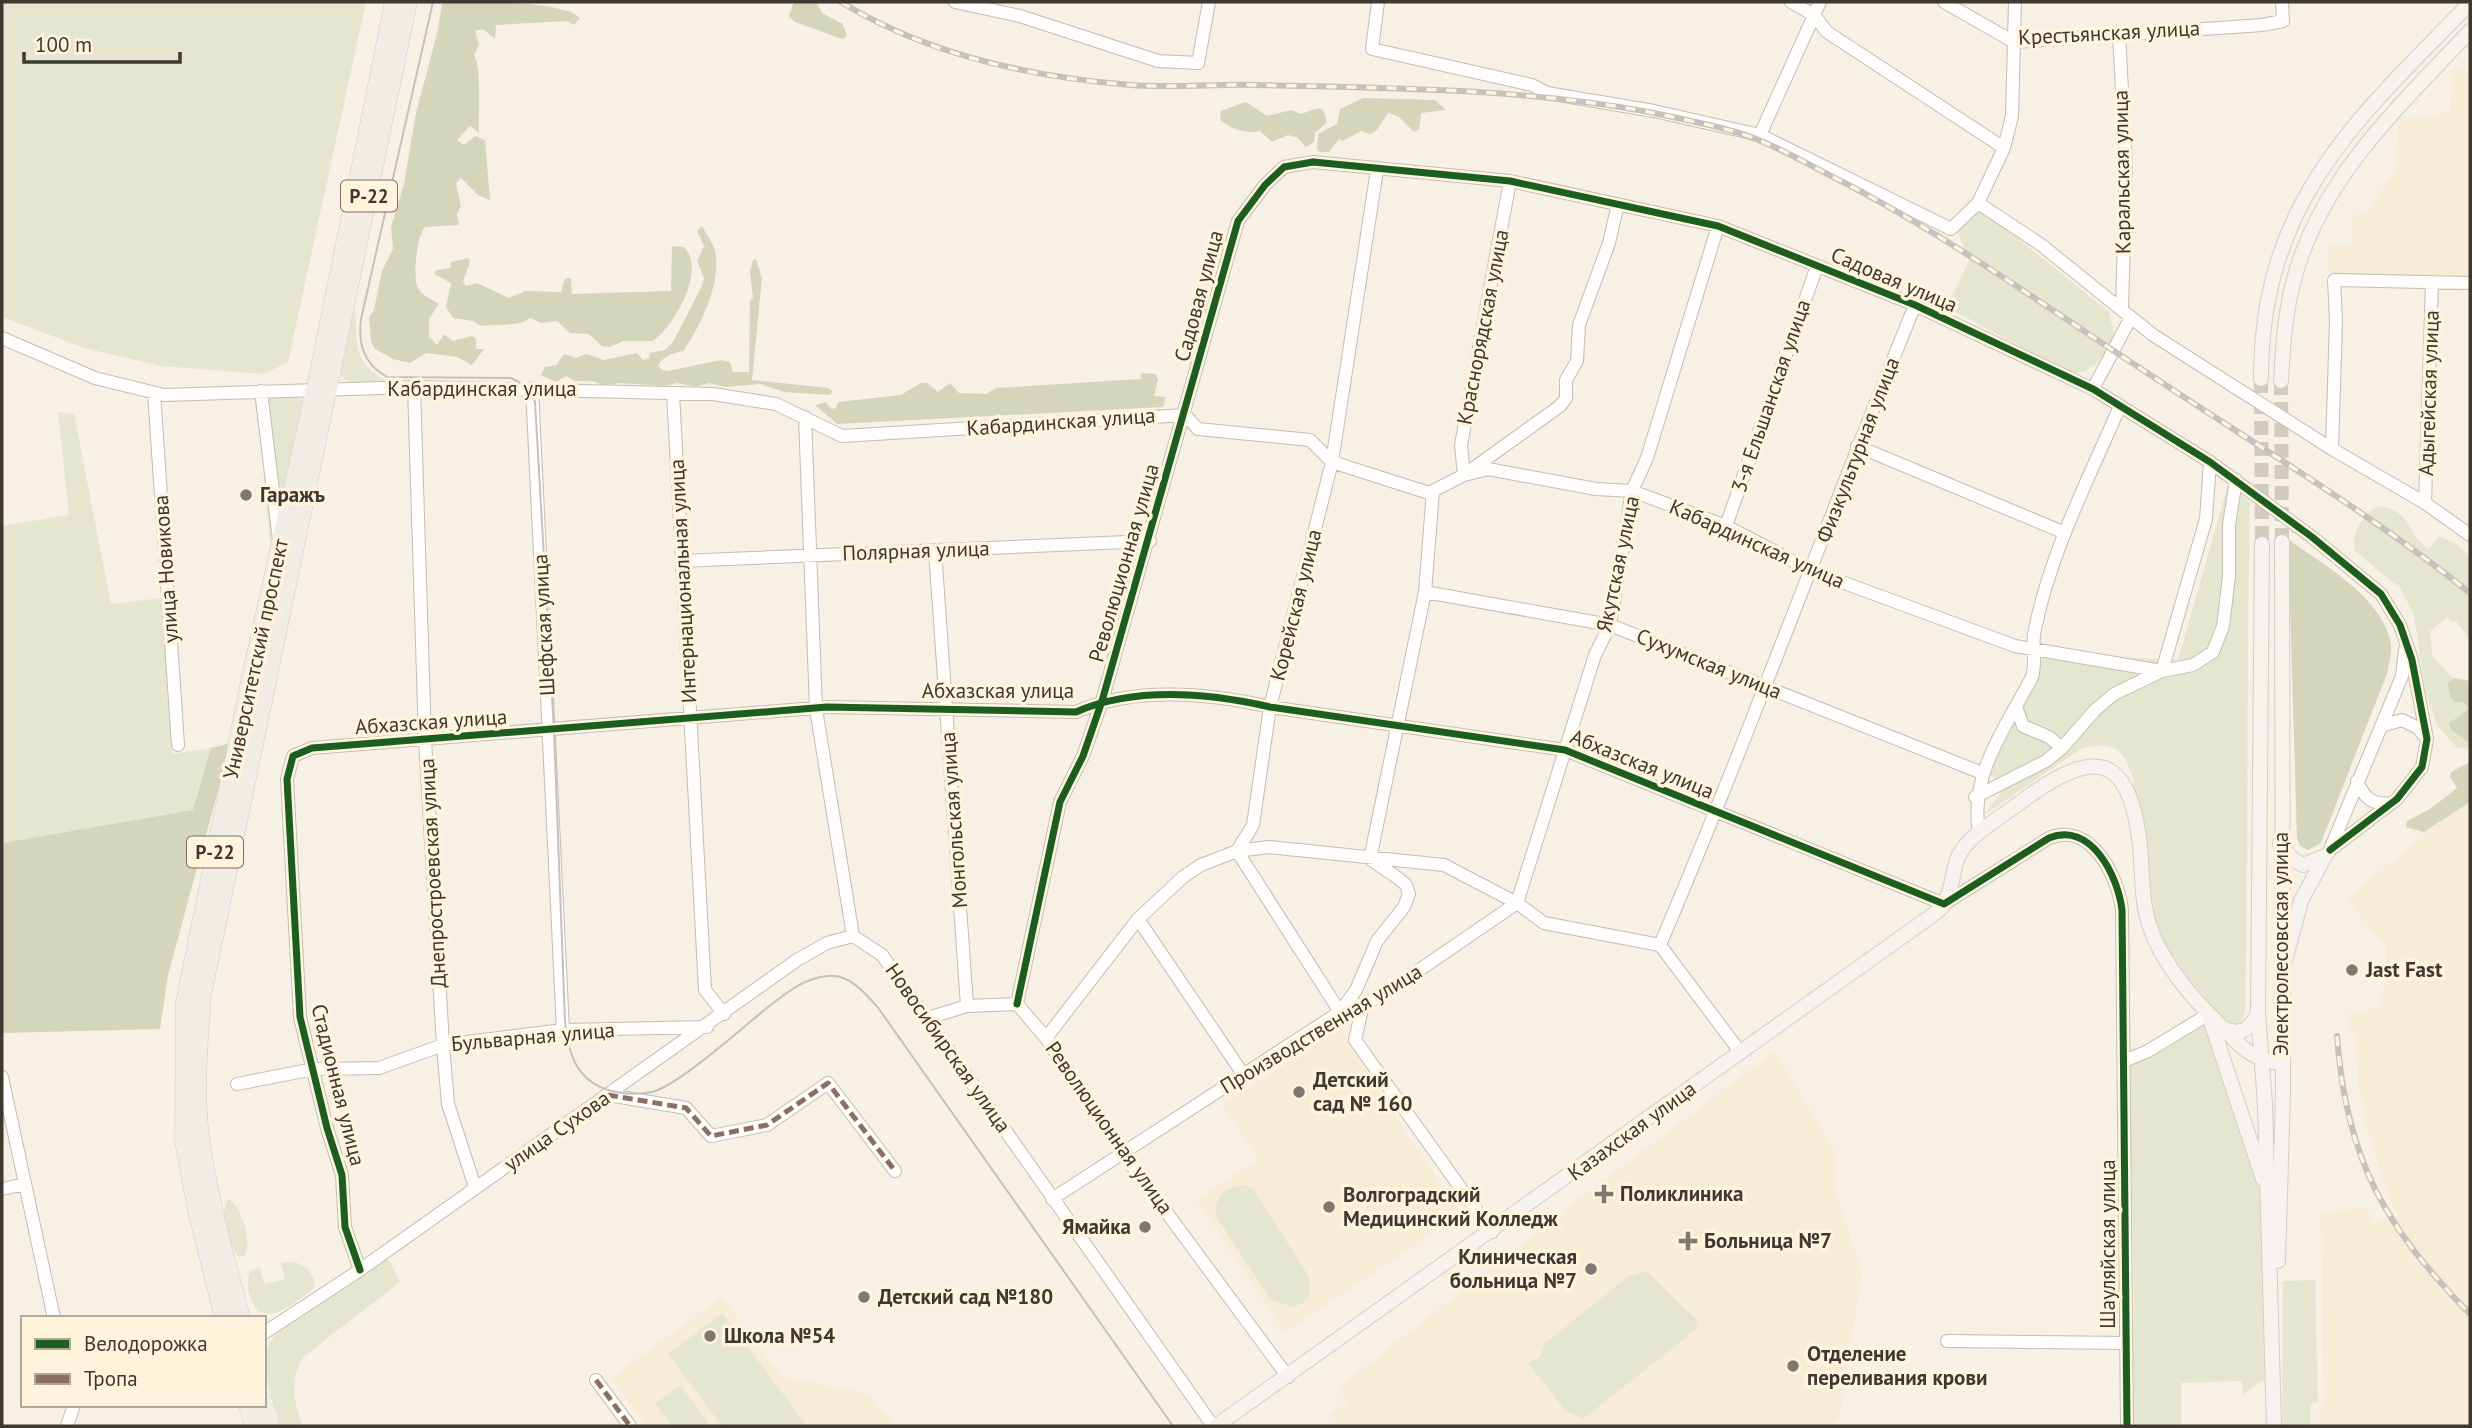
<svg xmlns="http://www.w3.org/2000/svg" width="2472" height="1428" font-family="'PT Sans',sans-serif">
<rect width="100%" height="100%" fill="#f7f0e4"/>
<path fill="#f7ecd6" d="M2452,68L2470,73V280L2350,277L2329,273V245H2352L2353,216L2366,212L2395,172L2399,121L2450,112Z
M2470,798V1426H2319V1405L2323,1404L2321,1212L2367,1208L2374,1223L2398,1216L2383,1182L2365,1118L2359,1089L2355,1032L2347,1031L2349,1014L2382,1007L2386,947L2349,902L2350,896Z
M1340,1028L1374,1078L1269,1151L1373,1082L1461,1214L1285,1332L1197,1200L1258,1159L1223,1105Z
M1775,1051L1835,1152L1836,1191L1862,1274L1839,1420L1830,1426H1341L1330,1413L1348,1403L1338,1388L1566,1209Z
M722,1297L781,1376L870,1394L894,1426H646L611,1378Z"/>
<path fill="#e5e6d0" d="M2,2H366L288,362L264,374L161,366L84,348L2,317Z
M1980,208L2109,312L2114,334C2105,357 2089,381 2063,370L1947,307L1969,261L1956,226Z
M356,311C355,349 356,366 392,384H352L340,375L351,319Z
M275,397H298L303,401L305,411L276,543L270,542L257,402Z
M58,412L74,414L111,604L161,598L172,754L211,748L194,810L2,843V526L69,515Z
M2228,485L2250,502C2246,673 2249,843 2245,1013L2240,1026L2228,1024L2168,954L2155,928L2133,779C2123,747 2114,741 2081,749L1984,815L2007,784L1987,774L2045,654L2178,660Z
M2379,506C2412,510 2406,535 2429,549L2439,536L2458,545L2470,558V640L2456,621L2452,623L2448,617L2430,631L2432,656L2453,678L2448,683L2469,709L2449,723L2450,729L2470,744V749L2457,748L2437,725L2425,690L2414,614L2400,588L2355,551C2350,533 2363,514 2379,506Z
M2207,1021L2261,1190L2268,1377L2243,1394L2242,1381L2181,1383V1426H2132L2134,1291L2129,1063Z
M1244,1185L1252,1188L1309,1276L1310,1295L1303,1303L1293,1307L1271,1300L1216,1216C1215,1196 1225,1187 1244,1185Z
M229,1199C242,1209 252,1239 245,1255L239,1257C229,1245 218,1210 229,1199Z
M388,1258L400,1282L302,1358C290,1384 293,1400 303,1426H282C272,1393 252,1360 278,1331Z
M295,1262C307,1268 314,1273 315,1287C298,1301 263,1332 251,1299C247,1289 247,1281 250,1271L260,1268L264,1284L285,1279L281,1263Z
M1646,1271L1696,1319L1698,1328L1583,1419L1565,1410L1528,1363L1541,1356L1544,1344L1629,1276Z
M2315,1280L2318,1402L2311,1404L2310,1426H2282L2283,1281Z
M722,1313L807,1426H722L668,1354Z
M680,1385L708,1422L702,1426H672L655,1404Z"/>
<path fill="#d4d6bb" d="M442,2C473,2 562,0 580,18L574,25L567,21L496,25L495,39L483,29L475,31L479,45L474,55C482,68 478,114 479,133L470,126L457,140L464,145L475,136L485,140L490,200L478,195L461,178L456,183L461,206L457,214L459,225L425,227C417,235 413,275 417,286C421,296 432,299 439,304L429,319V336L437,345L444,334L453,341L472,336L476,338V349H484L472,365L457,357L426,353L410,363L393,359L375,349L371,341L369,317L374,310L382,271L393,249L391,227L404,184L416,113L438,30Z
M794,2H816L822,13L843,24L847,36L842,39L795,22L789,16Z
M1363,98L1435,100L1446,110L1421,113L1419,129L1414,132L1398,116L1388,113L1377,130L1370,134L1361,131L1343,141L1339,139L1329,152H1320L1317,149L1318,134L1337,124L1340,109Z
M1246,102L1267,116L1291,110L1301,114L1318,108L1323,110L1327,122L1315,133L1314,142L1306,147L1298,138L1288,135L1272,142L1260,131C1248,135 1228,128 1220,119L1221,111Z
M702,226C707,236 715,245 716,256C720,285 700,328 683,351C673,353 664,356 658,365L661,369L668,371L721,360L730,362L733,372H749L750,300L753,298L750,271L753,260L756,259L762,278L752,380L828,388L833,391L830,395L785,392L760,384L725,387L709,383L696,387L677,383L664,386L620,383L604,385L592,381H575L566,376L556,382L541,375L545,367L556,365L564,354L576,358L586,354L604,360L637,353L643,360L649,359L650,353L665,350L673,342L702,286L704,278L697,261L704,246L697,231Z
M672,246L684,247C707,270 674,326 653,341H623L610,347L602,346L589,334L570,333L557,321L541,323L530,318C517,328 496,323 481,326L473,321L453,318L446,307L451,283L434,274L437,270L450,268L451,262L468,258L470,262L463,281L466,286L477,283L509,298L525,291L561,292L565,279L571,278L572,294L671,291Z
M1141,373L1155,374L1158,379L1154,396L1166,397L1163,407L837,424L815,405L826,402L831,409L836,408L838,402L901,395L921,383H927L938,392L950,383L959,393L986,394L996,388L1141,379Z
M2288,539C2323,565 2383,597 2391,644C2392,652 2389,663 2388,671L2321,843L2308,850L2300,846L2297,838Z
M2453,678L2470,681V744L2450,729L2449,723L2469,709L2463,702H2454L2449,694L2448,683Z
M231,743L168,975L160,1029L2,1033V843L193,810L211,748Z
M2470,762V802L2424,832L2406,827L2407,821L2430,809L2457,788L2450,777L2451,772Z"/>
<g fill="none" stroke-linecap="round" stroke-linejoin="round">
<path stroke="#d2cbc0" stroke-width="14" stroke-dasharray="14 7" stroke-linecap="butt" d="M2261,379L2262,544
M2281,381L2282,542"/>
<defs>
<path id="minor" d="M955,2L1020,16L1158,61L1198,63L1209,2
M1378,2L1372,49L1532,85L1547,93L1654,111L1760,135L1951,229L1978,203L2040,244L2153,335L2332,449L2425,503L2470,535
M1791,2L1814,15L1827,32L2004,148
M1944,2L2014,42L2262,25L2283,21L2282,2
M2119,34L2126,166L2122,309
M1760,135L1820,2
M1510,181L1461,445L1464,475L1560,406L1566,398V380L1577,361L1579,325L1609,243L1618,204
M1978,203L2004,148L2012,116L2015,2
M2,338L95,378L164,395L414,387L713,394L776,404L842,436L1185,415
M414,387L425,740L443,1045L448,1104L475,1187
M532,388L563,1030
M2093,389L2131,317
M261,391L279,540
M154,393L178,745
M673,393L705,990L724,1014
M1185,415L1198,429L1310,440L1332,462L1429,493L1464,475L1488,469L1596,489L1632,491L1726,526L1812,571L2015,646L2162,671L2206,519L2210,462
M805,417L816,709L853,936L882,955L1213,1426
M1857,446L2065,533
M2332,449L2336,321L2334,280L2470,283
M2425,503L2432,283
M1726,526L1817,266
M935,550L967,1006
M682,561L1150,541
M1425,592L1610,625L1982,773
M2016,707L2023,726L2049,737L2062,748
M2381,726L2402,720L2418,728L2426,738
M2357,781C2364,798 2373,806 2392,803
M1975,797L2046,761L2062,748L2095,710L2114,694L2162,671L2193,665L2213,652L2223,626L2229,576V525L2236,480
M1979,832C1969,774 2006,727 2032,677C2037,660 2031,645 2035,629C2051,551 2089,478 2120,406
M1237,851L1340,1012L1356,990L1377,941L1404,907L1409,894L1406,885L1398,878L1370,859L1425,592L1433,491
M1237,851L1253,825L1270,707L1332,462L1377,170
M2329,852L2402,676L2405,650
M1517,903L1595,655L1610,625L1632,491L1647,458L1718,226
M1138,919L1243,1074
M1660,945C1750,734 1828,518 1915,305
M1371,1000L1362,1009L1355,1040L1492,1232
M1017,1004L1060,802L1083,756L1102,701L1238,221L1265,185L1284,167L1313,162L1510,181L1718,226L1915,305L2093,389L2210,462L2312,537L2381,594L2400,625L2412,660L2427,739L2422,767L2397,799L2330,850
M1017,1004L1046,1038L1122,1152L1288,1377
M928,1018L967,1006L1017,1004
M1046,1038L1138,919L1183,877L1201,865L1237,851L1269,847L1444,865L1517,903L1544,923L1660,945L1741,1053
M2124,1061L2148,1051L2209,1014
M2,1077L54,1318
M237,1084L314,1069L379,1068L443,1045L563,1030L707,1027
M608,1095L686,1108L711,1136L767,1125L828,1083L895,1171
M2,1189L25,1184
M1052,1199L1340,1012L1380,997L1517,903
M360,1270L345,1227L342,1175L327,1128L300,1017L287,779L293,756L312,748L827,707L1076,712C1136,686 1208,693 1270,707L1565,750L1944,904L2049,838C2091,821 2118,876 2122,910L2127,1426
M264,1333L360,1270L797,960L827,943L853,936
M1947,1341L2126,1343
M596,1380L630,1426
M67,1426L74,1405"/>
<path id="major" d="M2261,379C2261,202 2356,120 2470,3
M2281,381C2283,346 2285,310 2295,276C2323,175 2401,105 2470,31
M2262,544L2258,1013L2265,1104L2274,1426
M2280,843L2292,859L2303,865L2325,856
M2286,957L2301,901L2325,856
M2210,1019L2263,1179
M2225,1029C2242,1036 2250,1029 2258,1013
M2278,1261L2283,1092L2282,542
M1216,1426L1920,924C1927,919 1940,911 1944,904C1959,877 1946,859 1977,834C1994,820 2012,809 2029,796C2092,751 2127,752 2139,837C2143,866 2140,899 2150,927C2161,961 2191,997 2217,1022C2238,1043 2250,1061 2282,1063"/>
<path id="highway" d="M224,1318L198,1215L184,1141L185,1003L253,667L321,363L394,2
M241,1318C225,1257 208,1197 200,1135C194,1088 199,1042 202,995L408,2
M264,1402L271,1426
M248,1405L254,1426"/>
</defs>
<use href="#minor" stroke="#c3bdb4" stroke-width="14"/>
<use href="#major" stroke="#d1cec8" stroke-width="16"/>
<use href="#highway" stroke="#d1cec8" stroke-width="19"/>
<use href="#minor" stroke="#fefdfb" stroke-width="12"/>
<use href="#major" stroke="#f6f3ee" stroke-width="14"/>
<use href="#highway" stroke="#f1ece6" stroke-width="18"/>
<path stroke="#c4c2bf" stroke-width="2" d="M433,2L361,319C358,345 364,364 387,377L511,378L528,387L535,402L554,731L565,1021C568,1051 574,1077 605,1089C620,1094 637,1095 652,1092C680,1085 746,1024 772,1004C789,991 805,978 828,976C850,974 866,994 879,1009L1173,1426"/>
<defs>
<path id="rail" d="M841,2C927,55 1030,77 1131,85C1172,88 1214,84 1256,85C1387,88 1520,88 1649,112C1677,118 1708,124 1736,132C1773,143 1807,164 1841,181C1951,238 2049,309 2152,376C2259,447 2370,513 2470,593
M2337,1036C2346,1160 2385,1227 2470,1314"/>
</defs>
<use href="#rail" stroke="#c4c2bf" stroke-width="6"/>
<use href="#rail" stroke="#fff3dc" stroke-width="3.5" stroke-dasharray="10" stroke-linecap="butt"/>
<path stroke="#8d6e63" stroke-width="5" stroke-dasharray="10 5" stroke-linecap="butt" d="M608,1095L686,1108L711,1136L767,1125L828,1083L895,1171
M596,1380L630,1426"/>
<defs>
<path id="cycleway" d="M1017,1004L1060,802L1083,756L1102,701L1238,221L1265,185L1284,167L1313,162L1510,181L1718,226L1915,305L2093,389L2210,462L2312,537L2381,594L2400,625L2412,660L2427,739L2422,767L2397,799L2330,850
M360,1270L345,1227L342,1175L327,1128L300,1017L287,779L293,756L312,748L827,707L1076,712C1136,686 1208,693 1270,707L1565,750L1944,904L2049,838C2091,821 2118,876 2122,910L2127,1426"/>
</defs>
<use href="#cycleway" stroke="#fff3dc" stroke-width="11"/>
<use href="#cycleway" stroke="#1b5e20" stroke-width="7"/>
</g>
<g fill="#7e796f" stroke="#fff3dc" stroke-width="2.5">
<circle cx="246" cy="495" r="7"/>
<circle cx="2352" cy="970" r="7"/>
<circle cx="1299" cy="1092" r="7"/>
<path d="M1600.5 1183.5h7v7h7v7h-7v7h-7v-7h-7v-7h7z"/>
<circle cx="1329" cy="1207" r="7"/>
<circle cx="1145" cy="1227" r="7"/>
<path d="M1684.5 1230.5h7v7h7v7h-7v7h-7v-7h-7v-7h7z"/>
<circle cx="1591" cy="1269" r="7"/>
<circle cx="864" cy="1297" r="7"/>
<circle cx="710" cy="1336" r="7"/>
<circle cx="1793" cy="1366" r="7"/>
</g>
<g text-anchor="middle" stroke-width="7" stroke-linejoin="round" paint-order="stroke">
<g fill="#fff3dc" stroke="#777164" stroke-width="2">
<rect x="341" y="180.5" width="56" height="31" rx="5"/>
<rect x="187" y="836.5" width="56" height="31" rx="5"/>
</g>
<g font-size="19" font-weight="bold" fill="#3d3930">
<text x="369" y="203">Р-22</text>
<text x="215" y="859">Р-22</text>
</g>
<g font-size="21" fill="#3d3930" stroke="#fff3dc">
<text transform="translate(2109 33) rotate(-3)" y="7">Крестьянская улица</text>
<text transform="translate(2122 172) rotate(-91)" y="7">Каральская улица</text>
<text transform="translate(1894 280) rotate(23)" y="7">Садовая улица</text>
<text transform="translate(1199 296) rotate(-75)" y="7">Садовая улица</text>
<text transform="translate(1483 327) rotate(-79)" y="7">Краснорядская улица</text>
<text x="482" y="396">Кабардинская улица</text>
<text transform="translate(2429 393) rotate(-88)" y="7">Адыгейская улица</text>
<text transform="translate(1771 396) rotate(-71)" y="7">3-я Ельшанская улица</text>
<text transform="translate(1061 422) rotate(-4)" y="7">Кабардинская улица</text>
<text transform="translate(1858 450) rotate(-69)" y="7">Физкультурная улица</text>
<text transform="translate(1757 544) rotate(24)" y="7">Кабардинская улица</text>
<text transform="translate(916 551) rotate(-2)" y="7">Полярная улица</text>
<text transform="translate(1124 563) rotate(-74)" y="7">Революционная улица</text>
<text transform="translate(1618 564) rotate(-78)" y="7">Якутская улица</text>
<text transform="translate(166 569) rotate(-94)" y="7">улица Новикова</text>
<text transform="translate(683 581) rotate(-93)" y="7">Интернациональная улица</text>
<text transform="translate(1296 605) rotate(-76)" y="7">Корейская улица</text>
<text transform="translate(544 625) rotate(-93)" y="7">Шефская улица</text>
<text transform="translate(256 659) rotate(-78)" y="7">Университетский проспект</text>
<text transform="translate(1709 664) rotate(22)" y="7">Сухумская улица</text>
<text x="998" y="698">Абхазская улица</text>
<text transform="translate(431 722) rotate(-4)" y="7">Абхазская улица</text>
<text transform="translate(1642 764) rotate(22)" y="7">Абхазская улица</text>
<text transform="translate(954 820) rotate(-94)" y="7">Монгольская улица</text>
<text transform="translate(433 873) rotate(-93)" y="7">Днепростроевская улица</text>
<text transform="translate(2281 944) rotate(-90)" y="7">Электролесовская улица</text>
<text transform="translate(1321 1029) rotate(-31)" y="7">Производственная улица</text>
<text transform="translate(533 1037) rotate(-5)" y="7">Бульварная улица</text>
<text transform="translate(948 1048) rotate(55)" y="7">Новосибирская улица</text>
<text transform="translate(338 1085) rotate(76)" y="7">Стадионная улица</text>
<text transform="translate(1109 1128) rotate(55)" y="7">Революционная улица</text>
<text transform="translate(557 1131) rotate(-35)" y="7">улица Сухова</text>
<text transform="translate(1632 1131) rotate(-36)" y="7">Казахская улица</text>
<text transform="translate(2108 1244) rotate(-90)" y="7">Шауляйская улица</text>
</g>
<g font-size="21" font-weight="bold" fill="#3d3930" stroke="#fff3dc" text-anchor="start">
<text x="260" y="502">Гаражъ</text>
<text x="2366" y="977">Jast Fast</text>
<text x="1313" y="1087">Детский<tspan x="1313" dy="24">сад № 160</tspan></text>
<text x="1620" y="1201">Поликлиника</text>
<text x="1343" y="1202">Волгоградский<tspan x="1343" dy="24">Медицинский Колледж</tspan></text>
<text x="1131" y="1234" text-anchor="end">Ямайка</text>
<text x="1704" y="1248">Больница №7</text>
<text x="1577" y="1264" text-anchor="end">Клиническая<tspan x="1577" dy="24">больница №7</tspan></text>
<text x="878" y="1304">Детский сад №180</text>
<text x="724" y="1343">Школа №54</text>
<text x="1807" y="1361">Отделение<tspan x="1807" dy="24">переливания крови</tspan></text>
</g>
</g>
<rect width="2472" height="1428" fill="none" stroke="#3d3930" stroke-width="7"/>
<rect x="21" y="1316" width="245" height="91" fill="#fff3dc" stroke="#b1a997" stroke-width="2"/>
<rect x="35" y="1339" width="35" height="10" fill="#1b5e20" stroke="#b1a997" stroke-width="2"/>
<text x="84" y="1351" font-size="21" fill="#3d3930">Велодорожка</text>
<rect x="35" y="1374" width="35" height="10" fill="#8d6e63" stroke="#b1a997" stroke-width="2"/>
<text x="84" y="1386" font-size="21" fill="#3d3930">Тропа</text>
<path d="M24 52v10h156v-10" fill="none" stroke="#3d3930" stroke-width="3.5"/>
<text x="35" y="52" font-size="21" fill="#3d3930" stroke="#fff3dc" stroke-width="5" paint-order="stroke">100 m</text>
</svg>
